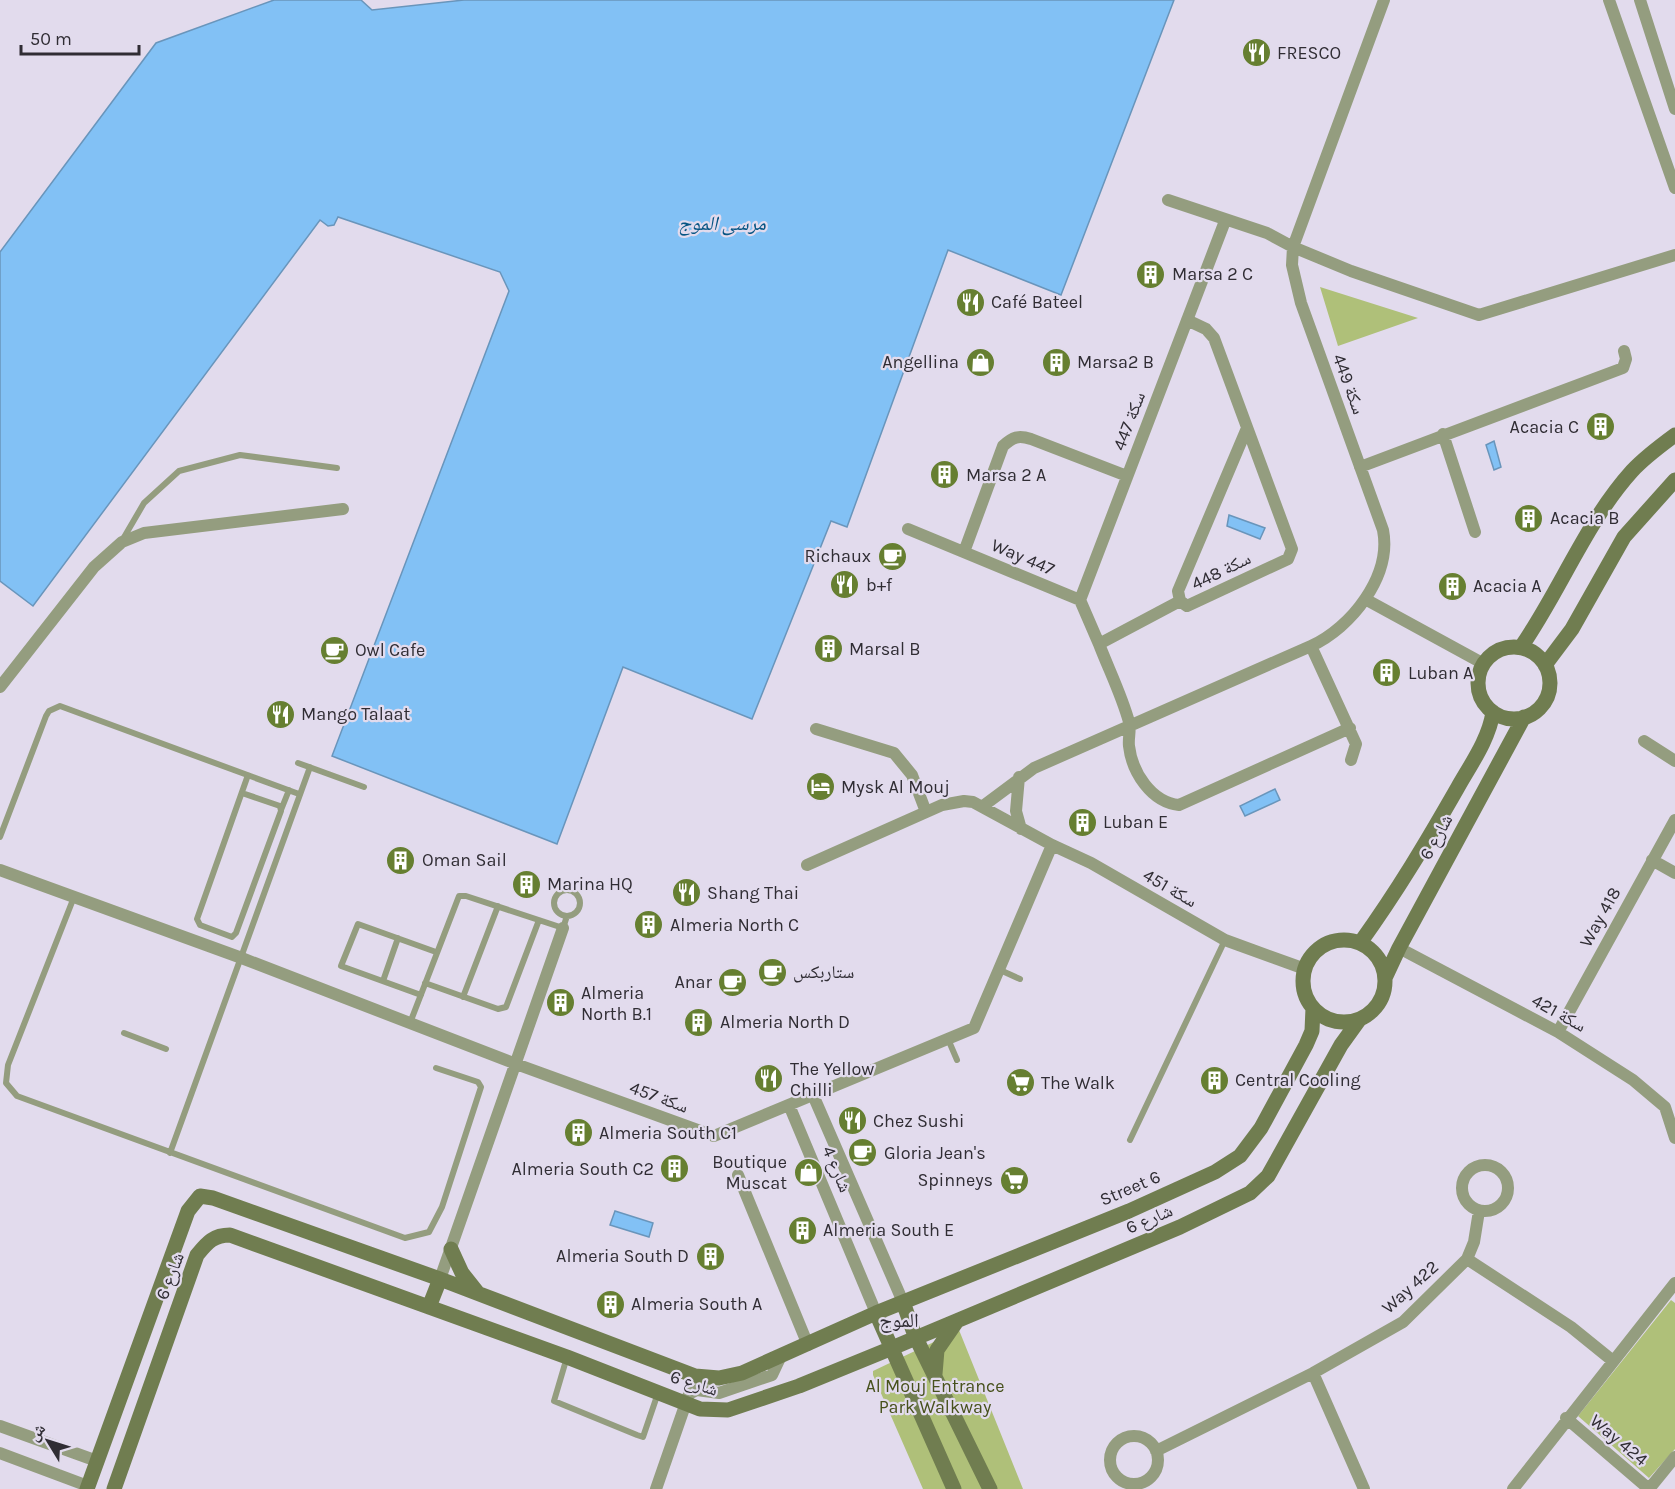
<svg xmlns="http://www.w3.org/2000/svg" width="1675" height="1489" font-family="Karla,'Noto Naskh Arabic',sans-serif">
<rect width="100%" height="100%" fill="#e2dbed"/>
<path fill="#afc079" d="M1320,287L1418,318L1338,346Z
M1671,1300L1675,1303V1449L1649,1478L1578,1416Z
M959,1330L1023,1489H923L873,1375V1371Z"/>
<path fill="#82c1f5" stroke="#6995bb" stroke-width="1.5" d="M274,0H361L372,10L464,0H1174L1061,295L948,250L847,527L831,521L752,719L623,667L557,844L332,756L509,291L500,272L338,217L334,225L328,226L320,220L33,606L0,581V252L156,43Z
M1494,441L1501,467L1494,470L1486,445Z
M1229,515L1265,528L1260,539L1227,526Z
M1275,789L1280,800L1245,816L1240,806Z
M615,1211L653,1223L649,1237L610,1225Z"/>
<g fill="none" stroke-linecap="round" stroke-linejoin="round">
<path stroke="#949d7f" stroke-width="6" d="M123,539L144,503L179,471L240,455L337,468
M298,763L364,787
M242,793L280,806L281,811L236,933L232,937L200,925L197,919L248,775
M281,810L289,790
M0,837L46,716L49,711L60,706L299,794
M554 903a13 13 0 1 1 26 0a13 13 0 1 1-26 0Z
M74,897L8,1065L6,1083L17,1096L405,1238L429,1232L442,1207L481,1087L478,1082L436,1068
M1000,970L1020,979
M383,981L398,938
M425,983L498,1009L506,1007L539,920
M421,995L341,966L358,924L436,952
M463,997L498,906
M410,1023L459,896H466L563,928L567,916
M124,1033L166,1049
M948,1039L957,1060
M1130,1140L1225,940
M170,1153L310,767
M567,1357L554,1401L637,1435L643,1437L658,1393"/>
<path stroke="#949d7f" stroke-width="12" d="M1384,0L1293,247L1351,271L1479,315L1675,255
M1609,0L1675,188
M1640,0L1675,109
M1187,320L1206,329L1214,338L1292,549L1288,559L1187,606L1180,601L1178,591L1247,428
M1443,434L1475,532
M1360,467L1623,368L1626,359L1624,351
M908,529L1080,600L1099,644
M964,552L1003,446C1013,437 1018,435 1031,439L1127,476
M1365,599L1484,664
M1080,600L1225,221
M1180,601L1099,644C1109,670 1122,696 1129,722C1131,730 1128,738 1129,746C1132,772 1151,802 1179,805L1350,728
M1311,646L1356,744L1351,760
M0,687L94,567L122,542L144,533L343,509
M816,729L894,753L912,775L926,812
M1644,741L1675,761
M1019,777L1016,811L1021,829
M983,806L1034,768L1311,646C1351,628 1392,576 1383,530L1301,303L1292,265L1293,247L1267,233L1168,200
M1652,860L1675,873
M807,865L942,805L964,801L973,802L1052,845L1091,863L1225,940L1305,969
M0,870L239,957L516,1064L714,1136L974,1028L1052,845
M1399,948L1558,1032L1633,1080L1665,1107L1675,1138
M1558,1032L1675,820
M813,1095L903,1302
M789,1105L876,1313
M1462 1188a23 23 0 1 1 46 0a23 23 0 1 1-46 0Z
M738,1175L808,1345
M1467,1259L1571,1327L1613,1361
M440,1279L563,928
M1313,1373L1364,1489
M1566,1418L1649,1489
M0,1426L97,1461
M1110 1460a24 24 0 1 1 48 0a24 24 0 1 1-48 0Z
M1156,1451L1313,1373L1403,1322L1467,1259L1474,1242L1479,1211
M0,1453L88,1486
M656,1489L689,1394L697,1390L719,1393L772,1375L781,1356
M1513,1489L1675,1283
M1649,1489L1675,1457"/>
<path stroke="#707d50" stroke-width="15" d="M1521,647C1560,591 1586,522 1632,471C1645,457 1660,446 1675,435
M1478 683a36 36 0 1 1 72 0a36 36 0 1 1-72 0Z
M1545,665L1572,629L1624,537L1675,480
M1303 981a41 41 0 1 1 82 0a41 41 0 1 1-82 0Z
M1360,943C1398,890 1426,843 1458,787C1471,764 1489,739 1493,712
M1385,978L1399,948L1524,717
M451,1249L462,1273L477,1292
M903,1302L915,1336L990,1489
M429,1307L440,1279
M876,1313L954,1489
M935,1374L937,1350L957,1321
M87,1489L188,1211L200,1196L213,1198L440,1279L695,1376L719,1378L742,1373L876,1313L1129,1211L1215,1172L1240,1156L1261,1128L1306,1045L1312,1031L1313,1008
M114,1489L197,1255C207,1243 213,1235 230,1235L567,1357L700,1409L728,1410L799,1386L892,1348L1180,1227L1250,1193L1268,1176L1341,1045L1359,1020"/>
</g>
<defs>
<symbol id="restaurant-disc" viewBox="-11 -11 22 22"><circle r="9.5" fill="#667f31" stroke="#e2dbed"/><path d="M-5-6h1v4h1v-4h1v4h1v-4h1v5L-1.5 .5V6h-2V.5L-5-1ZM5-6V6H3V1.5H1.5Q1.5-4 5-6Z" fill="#fff"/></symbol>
<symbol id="building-disc" viewBox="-11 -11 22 22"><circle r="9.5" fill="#667f31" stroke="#e2dbed"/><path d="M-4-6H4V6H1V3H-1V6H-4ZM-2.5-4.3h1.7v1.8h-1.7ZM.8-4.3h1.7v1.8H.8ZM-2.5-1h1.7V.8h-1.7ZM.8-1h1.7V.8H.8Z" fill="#fff"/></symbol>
<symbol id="shop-disc" viewBox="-11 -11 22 22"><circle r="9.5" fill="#667f31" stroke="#e2dbed"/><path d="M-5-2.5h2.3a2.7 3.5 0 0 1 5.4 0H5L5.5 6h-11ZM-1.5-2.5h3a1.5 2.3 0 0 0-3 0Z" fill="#fff"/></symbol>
<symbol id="cafe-disc" viewBox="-11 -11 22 22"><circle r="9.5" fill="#667f31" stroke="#e2dbed"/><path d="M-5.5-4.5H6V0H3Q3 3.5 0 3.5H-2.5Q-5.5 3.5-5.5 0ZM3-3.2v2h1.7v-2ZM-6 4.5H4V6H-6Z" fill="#fff"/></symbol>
<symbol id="hotel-disc" viewBox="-11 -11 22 22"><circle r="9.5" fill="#667f31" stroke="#e2dbed"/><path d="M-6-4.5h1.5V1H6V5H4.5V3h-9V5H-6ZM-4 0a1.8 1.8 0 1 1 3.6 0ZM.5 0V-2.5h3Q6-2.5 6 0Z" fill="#fff"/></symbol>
<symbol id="supermarket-disc" viewBox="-11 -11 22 22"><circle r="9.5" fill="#667f31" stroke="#e2dbed"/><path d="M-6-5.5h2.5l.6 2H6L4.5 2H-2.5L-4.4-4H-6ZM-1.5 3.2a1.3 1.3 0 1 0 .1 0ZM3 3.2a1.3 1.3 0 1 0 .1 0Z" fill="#fff"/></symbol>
</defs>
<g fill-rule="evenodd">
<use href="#restaurant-disc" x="1240" y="36" width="33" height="33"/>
<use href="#building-disc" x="1134" y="258" width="33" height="33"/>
<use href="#restaurant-disc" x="954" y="286" width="33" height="33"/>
<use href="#shop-disc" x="964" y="346" width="33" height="33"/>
<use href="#building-disc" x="1040" y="346" width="33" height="33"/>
<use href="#building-disc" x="1584" y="410" width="33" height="33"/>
<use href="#building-disc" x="928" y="458" width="33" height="33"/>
<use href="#building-disc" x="1512" y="502" width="33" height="33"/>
<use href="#cafe-disc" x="876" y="540" width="33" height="33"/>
<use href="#restaurant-disc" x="828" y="568" width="33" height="33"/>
<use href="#building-disc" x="1436" y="570" width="33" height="33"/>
<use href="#building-disc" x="812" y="632" width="33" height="33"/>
<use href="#cafe-disc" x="318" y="634" width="33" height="33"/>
<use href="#building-disc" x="1370" y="656" width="33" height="33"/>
<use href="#restaurant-disc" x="264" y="698" width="33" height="33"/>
<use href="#hotel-disc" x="804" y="770" width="33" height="33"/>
<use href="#building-disc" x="1066" y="806" width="33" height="33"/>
<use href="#building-disc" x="384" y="844" width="33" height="33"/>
<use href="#building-disc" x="510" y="868" width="33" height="33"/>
<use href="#restaurant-disc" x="670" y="876" width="33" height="33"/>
<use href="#building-disc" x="632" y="908" width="33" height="33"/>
<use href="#cafe-disc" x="756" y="956" width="33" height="33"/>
<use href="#cafe-disc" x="716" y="966" width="33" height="33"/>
<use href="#building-disc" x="544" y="986" width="33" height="33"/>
<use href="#building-disc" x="682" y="1006" width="33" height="33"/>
<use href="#restaurant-disc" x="752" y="1062" width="33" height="33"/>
<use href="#building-disc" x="1198" y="1064" width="33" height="33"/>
<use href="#supermarket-disc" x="1004" y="1066" width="33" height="33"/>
<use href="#restaurant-disc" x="836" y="1104" width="33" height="33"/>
<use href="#building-disc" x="562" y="1116" width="33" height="33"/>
<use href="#cafe-disc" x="846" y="1136" width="33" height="33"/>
<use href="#building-disc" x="658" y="1152" width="33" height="33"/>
<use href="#shop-disc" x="792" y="1156" width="33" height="33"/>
<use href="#supermarket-disc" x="998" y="1164" width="33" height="33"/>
<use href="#building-disc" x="786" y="1214" width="33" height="33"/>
<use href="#building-disc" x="694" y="1240" width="33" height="33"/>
<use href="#building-disc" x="594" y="1288" width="33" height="33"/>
</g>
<g text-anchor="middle" stroke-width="4.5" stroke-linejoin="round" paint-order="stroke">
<g font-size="18" fill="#302d34" stroke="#e2dbed" text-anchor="start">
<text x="1277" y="59">FRESCO</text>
<text x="1172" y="280">Marsa 2 C</text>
<text x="991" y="308">Café Bateel</text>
<text x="959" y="368" text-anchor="end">Angellina</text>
<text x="1077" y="368">Marsa2 B</text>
<text x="1579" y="433" text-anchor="end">Acacia C</text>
<text x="966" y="481">Marsa 2 A</text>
<text x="1550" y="524">Acacia B</text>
<text x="871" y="562" text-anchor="end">Richaux</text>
<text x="866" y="591">b+f</text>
<text x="1473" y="592">Acacia A</text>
<text x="849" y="655">Marsal B</text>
<text x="355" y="656">Owl Cafe</text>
<text x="1408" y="679">Luban A</text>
<text x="301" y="720">Mango Talaat</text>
<text x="841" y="793">Mysk Al Mouj</text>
<text x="1103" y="828">Luban E</text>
<text x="422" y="866">Oman Sail</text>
<text x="547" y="890">Marina HQ</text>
<text x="707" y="899">Shang Thai</text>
<text x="670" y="931">Almeria North C</text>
<text x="793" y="978">ستاربكس</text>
<text x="712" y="988" text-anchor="end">Anar</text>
<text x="581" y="999">Almeria<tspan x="581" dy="21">North B.1</tspan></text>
<text x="720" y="1028">Almeria North D</text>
<text x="790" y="1075">The Yellow<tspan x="790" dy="21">Chilli</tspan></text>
<text x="1235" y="1086">Central Cooling</text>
<text x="1041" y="1089">The Walk</text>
<text x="873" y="1127">Chez Sushi</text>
<text x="599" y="1139">Almeria South C1</text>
<text x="884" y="1159">Gloria Jean's</text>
<text x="787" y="1168" text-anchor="end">Boutique<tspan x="787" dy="21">Muscat</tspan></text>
<text x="654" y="1175" text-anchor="end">Almeria South C2</text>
<text x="993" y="1186" text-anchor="end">Spinneys</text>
<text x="823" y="1236">Almeria South E</text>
<text x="689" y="1262" text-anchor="end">Almeria South D</text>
<text x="631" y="1310">Almeria South A</text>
</g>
<g font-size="18" fill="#302d34" stroke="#e2dbed">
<text transform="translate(1349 384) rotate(70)" y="6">سكة 449</text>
<text transform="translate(1129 421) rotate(-69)" y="6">سكة 447</text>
<text transform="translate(1023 557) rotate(23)" y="6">Way 447</text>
<text transform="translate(1221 571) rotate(-26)" y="6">سكة 448</text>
<text transform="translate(1436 837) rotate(-61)" y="6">شارع 6</text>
<text transform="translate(1170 888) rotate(30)" y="6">سكة 451</text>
<text transform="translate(1600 917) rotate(-61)" y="6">Way 418</text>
<text transform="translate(1559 1013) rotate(29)" y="6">سكة 421</text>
<text transform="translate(659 1097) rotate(20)" y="6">سكة 457</text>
<text transform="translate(837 1169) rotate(67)" y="6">شارع 4</text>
<text transform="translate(1130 1188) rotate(-23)" y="6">Street 6</text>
<text transform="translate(1149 1219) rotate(-23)" y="6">شارع 6</text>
<text transform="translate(170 1276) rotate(-69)" y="6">شارع 6</text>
<text transform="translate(1410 1287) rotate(-42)" y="6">Way 422</text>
<text transform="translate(694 1383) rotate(17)" y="6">شارع 6</text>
<text transform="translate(1619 1440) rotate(40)" y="6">Way 424</text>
</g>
<g font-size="18" fill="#47511c" stroke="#e2dbed">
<text x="935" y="1392">Al Mouj Entrance<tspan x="935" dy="21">Park Walkway</tspan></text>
</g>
<g font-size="20" font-style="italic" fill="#075584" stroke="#e2dbed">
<text x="722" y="230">مرسى الموج</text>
</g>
<g font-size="20" fill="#302d34" stroke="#e2dbed">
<text x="899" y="1327">الموج</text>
</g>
</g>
<g transform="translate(48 1441) rotate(308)" stroke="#e2dbed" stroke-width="4.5" paint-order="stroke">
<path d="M0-4.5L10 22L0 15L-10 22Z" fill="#302d34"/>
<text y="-9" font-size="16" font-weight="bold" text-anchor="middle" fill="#302d34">ش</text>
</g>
<path d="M21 45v9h118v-9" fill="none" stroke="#302d34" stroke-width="3"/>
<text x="30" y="45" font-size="18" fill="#302d34" stroke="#e2dbed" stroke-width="4.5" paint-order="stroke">50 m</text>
</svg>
